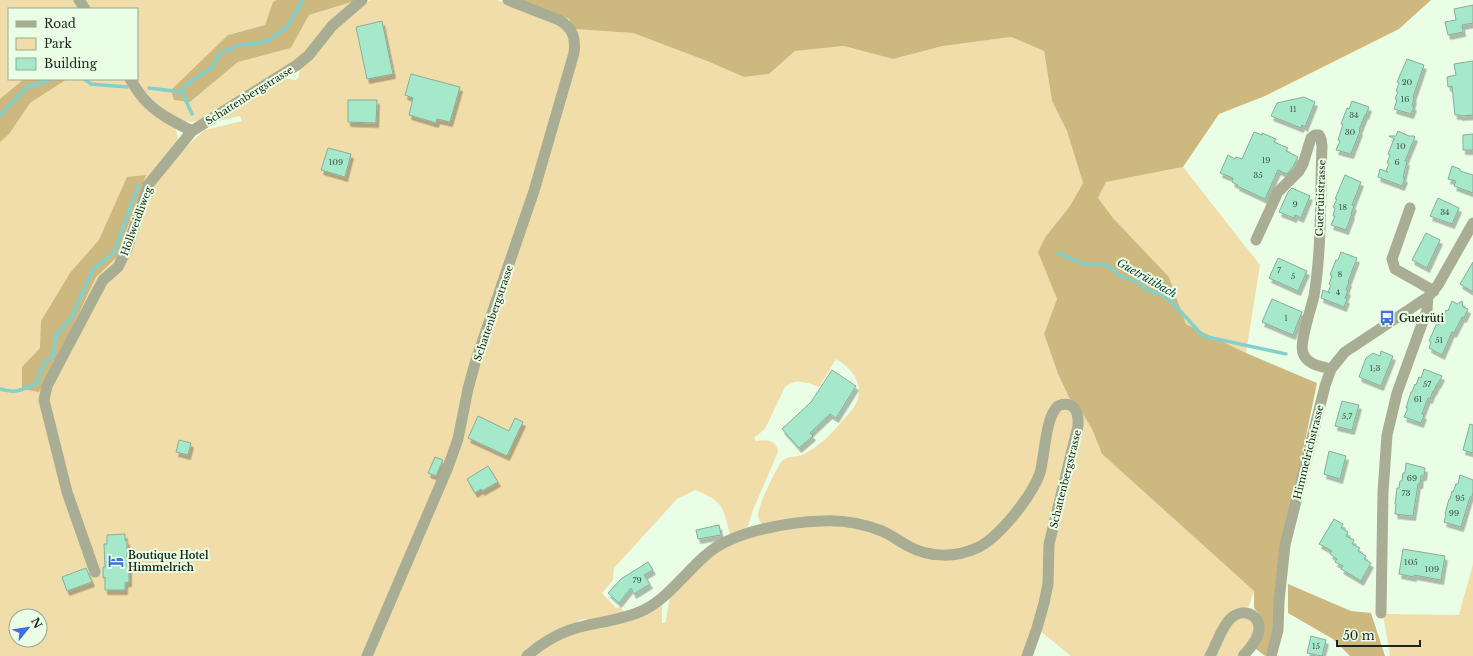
<svg xmlns="http://www.w3.org/2000/svg" width="1473" height="656" font-family="'Libre Baskerville',serif">
<defs>
<filter id="shadow"><feDropShadow dx="2.5" dy="4.5" stdDeviation="0" flood-color="#0004"/></filter>
</defs>
<rect width="100%" height="100%" fill="#e9fee5"/>
<path fill="#f0ddaa" fill-rule="evenodd" d="M0,0H276L273,3L265,25L228,35L190,102L238,62L291,48L309,15L357,0L298,62L202,120L192,122L183,121L175,128C179,136 177,143 181,151L205,130L242,121L240,116L213,122L284,78L296,80L298,78L301,66L325,38L359,6L371,0H497L574,29L633,33L707,61L744,77L769,74L795,51L844,46L893,59L943,46L1011,37L1044,51L1052,101L1067,131L1083,183L1070,206L1046,236L1057,299L1044,334L1058,374L1069,398C1058,398 1053,402 1048,412L1033,481L1004,522L985,540L954,551H928L875,525L762,524C760,521 758,519 758,516C757,508 777,466 783,460C790,455 799,458 806,453C819,446 833,433 842,421C846,416 851,412 854,407C866,387 854,369 836,359L819,387C807,382 795,378 785,387L765,429L754,438L756,441C766,439 777,440 778,452L753,510L748,526L745,529L730,534C723,508 723,500 695,490L677,499L614,568L613,580L602,593L616,608L620,607L625,613L594,621L585,619L580,620L552,636L522,656H0ZM9,9H137V79H9ZM16,616H40V640H16Z
M1183,167L1260,265L1246,353L1186,324L1169,277L1113,218L1098,198L1106,182Z
M1065,409L1069,411L1074,419L1043,598L1023,656H532L562,637L662,602V623H664L666,621L670,596L709,556L750,536L820,523L866,529L911,551L974,552L1034,492L1057,414L1061,410Z
M1082,412L1092,429L1102,454L1254,591L1249,606L1233,610L1206,656H1071L1039,630L1051,550L1083,418Z
M1473,564V656H1390L1383,614L1459,615Z
M1239,617C1242,618 1246,618 1249,619C1266,627 1242,649 1236,656H1214L1230,625Z"/>
<path fill="#cdb87f" d="M276,0H358L309,15L291,48L238,62L190,102L174,100L171,90L228,35L265,25L273,2Z
M516,0H1431L1399,29L1265,96L1219,114L1183,167L1106,182L1098,198L1113,218L1169,277L1186,324L1246,353L1317,383L1276,580L1274,629L1265,656L1256,649L1259,614L1254,608V591L1102,454L1092,429L1076,403L1069,398L1066,391L1058,374L1044,334L1057,299L1038,252L1046,236L1070,206L1083,183L1067,131L1052,101L1044,51L1011,37L943,46L893,59L844,46L795,51L769,74L744,77L707,61L633,33L574,29L569,19Z
M24,79H67L30,103L9,134L0,142V99Z
M146,175L117,257L96,277L71,330L39,392L22,389V367L40,348L41,321L70,273L99,240L127,177Z
M1288,584L1351,611L1371,613L1385,656H1350L1333,639L1288,613Z"/>
<g fill="none" stroke-linecap="round" stroke-linejoin="round">
<path stroke="#82d1cc" stroke-width="3.5" d="M84,79L91,84L127,87
M149,88L182,92
M182,92L187,84L211,68L220,53L240,45L266,42L287,27L303,0
M182,92L192,114
M0,115L26,88L51,79
M1058,253L1084,264L1107,265L1121,276L1141,284L1147,290L1161,294L1172,302L1203,336L1286,354
M0,389C16,394 22,390 37,383L44,363L53,355L56,335L71,318L94,268L114,253L138,186"/>
</g>
<path fill="#a6e8ca" stroke="#87ae9c" filter="url(#shadow)" d="M1473,5V23L1462,25L1463,32L1448,35L1445,22L1456,20L1454,9Z
M382,21L393,74L367,79L356,27Z
M1407,59L1424,65L1413,97L1414,98L1412,106H1414L1411,114L1394,109L1397,100L1395,99L1398,92L1396,91L1399,83L1397,82Z
M1473,61V115L1460,116V115H1455L1452,86L1448,87L1447,77L1456,75L1454,64Z
M411,74L460,87L450,122L437,119L436,123L409,115L413,98L405,95Z
M1304,97L1315,102L1305,127L1302,125L1301,128L1271,116L1277,103Z
M348,100H377L376,123L348,122Z
M1352,101L1369,107L1366,115H1365L1359,130L1360,131L1351,154L1336,150L1340,141L1338,140L1343,124H1341L1347,108L1349,109Z
M1398,131L1409,136H1414L1415,137L1405,161H1407L1403,178H1405L1402,186L1378,177L1380,169L1388,172L1386,171L1389,164L1387,163L1390,155L1388,154L1394,139H1395L1389,136H1396Z
M1254,132L1262,135V133L1276,139L1274,142L1288,148L1286,151L1298,157L1293,167L1287,174L1278,170L1265,199L1237,186L1238,185L1232,182L1233,178L1220,173L1228,155L1235,159L1236,157L1242,159Z
M1473,134V150H1463V135Z
M328,148L351,154L345,177L321,170Z
M1452,166L1460,169V171L1473,175V193L1454,186L1456,181L1448,179Z
M1345,175L1361,182L1352,205L1354,206L1351,214H1352L1346,230L1331,225L1335,216H1333L1335,208L1333,207L1337,199H1335Z
M1292,188L1310,196L1301,218L1295,215L1294,218L1279,212L1288,192Z
M1438,198L1459,208L1452,224L1430,216Z
M1426,233L1440,240L1427,268L1412,260Z
M1341,252L1357,258L1348,282H1349L1346,290L1348,291L1345,298L1347,299L1344,307L1321,298L1323,290L1330,293L1328,292L1331,285L1329,284L1332,276L1330,275L1336,260H1338Z
M1278,258L1307,271L1298,291L1269,278Z
M1473,262V292L1460,284Z
M1272,299L1302,312L1293,335L1262,322Z
M1452,301L1457,304L1462,301L1463,307L1468,309L1464,318L1462,317L1454,333L1452,332L1442,355L1429,348L1431,342L1429,341L1436,325H1438L1441,317H1443L1446,310L1448,311Z
M1381,351L1393,356L1381,386L1359,377L1366,358L1373,353L1380,356Z
M1424,369L1442,376L1438,384H1437L1434,391H1433L1430,399L1428,398L1422,414L1424,415L1421,423L1404,417L1408,408H1406L1411,392H1412L1415,384L1416,385L1419,377L1421,378Z
M832,370L856,386L836,418L830,414L810,433L813,436L799,448L782,429L811,402Z
M1342,401L1359,405L1352,430L1335,426Z
M478,416L509,431L515,418L523,422L507,456L468,438Z
M1470,424L1473,425V453L1463,450Z
M179,440L191,443L188,455L176,452Z
M1329,451L1346,456L1340,479L1324,474Z
M435,457L443,460L436,476L428,473Z
M1406,463L1425,468L1424,476H1421L1420,484H1418L1413,516L1395,514L1396,504H1395L1397,488H1399L1400,481H1402L1403,473H1405Z
M488,466L498,482L482,491L481,489L475,493L467,479Z
M1460,475L1473,480V492L1472,497H1470L1461,527L1444,522L1446,515L1445,514L1449,499H1450L1452,491L1453,492L1456,484H1458Z
M1334,519L1343,524L1341,528L1348,532L1346,536L1354,540L1352,544L1360,548L1358,551L1366,556L1364,559L1371,563L1361,581L1341,569L1343,566L1335,562L1337,559L1330,554L1332,551L1319,544Z
M719,525L721,535L698,539L696,530Z
M125,534V541L127,540V566H129V582L125,583V590H105V577L103,578V567H105L104,544H107V535Z
M1403,549L1445,556L1441,580L1414,575V577L1399,574Z
M648,562L653,570L644,575L650,584L634,594L631,588L619,603L608,593L621,579Z
M86,568L92,582L67,591L62,577Z
M1311,636L1326,640L1322,656L1307,653Z"/>
<g fill="none" stroke-linecap="round" stroke-linejoin="round">
<path stroke="#a9ad94" stroke-width="11" d="M79,0L85,9
M130,79C134,85 138,92 143,98C156,113 174,122 192,131
M1410,208L1392,259L1395,269L1434,291
M1256,240L1278,192L1299,171L1303,164L1311,138L1315,135H1319L1321,139L1322,146C1320,195 1322,248 1314,296C1311,309 1299,343 1303,353C1307,365 1321,366 1331,369
M95,572L67,492L44,400L47,386L103,280L118,267L127,249L148,185L192,131L297,65L309,55L332,26L362,0
M1381,613L1383,492L1387,435L1397,393L1427,310L1428,297
M367,656L448,467L458,439L468,389L475,363L534,191L574,53C576,38 573,28 559,20L508,0
M527,656C539,645 557,634 573,629C596,622 621,621 644,610C669,597 685,573 706,555C732,531 789,522 823,521C843,520 864,524 882,531C891,535 899,541 908,546C930,558 956,558 979,547C1000,536 1032,496 1040,473C1045,456 1045,417 1058,406C1074,399 1079,413 1078,426L1049,544L1048,584L1044,603L1037,628L1027,656
M1210,656C1217,644 1221,627 1231,618C1242,608 1260,613 1259,630C1258,640 1249,649 1243,656
M1271,656L1278,630L1279,601L1285,545L1325,386L1331,369L1345,352L1428,297L1438,285L1473,223"/>
</g>
<defs>
<symbol id="bus-bare" viewBox="-9 -9 18 18"><path d="M-5-6H5V4H4V6H2V4H-2V6H-4V4H-5ZM-3.5-4V0h7V-4ZM-3.5 1.2v1.5H-2V1.2ZM2 1.2v1.5H3.5V1.2Z" fill="#3e6edf" stroke="#e9fee5" stroke-width="2.5" paint-order="stroke"/></symbol>
<symbol id="hotel-bare" viewBox="-9 -9 18 18"><path d="M-6-4.5h1.5V1H6V5H4.5V3h-9V5H-6ZM-4 0a1.8 1.8 0 1 1 3.6 0ZM.5 0V-2.5h3Q6-2.5 6 0Z" fill="#3e6edf" stroke="#e9fee5" stroke-width="2.5" paint-order="stroke"/></symbol>
</defs>
<g fill-rule="evenodd">
<use href="#bus-bare" x="1376" y="307" width="22" height="22"/>
<use href="#hotel-bare" x="105" y="550" width="22" height="22"/>
</g>
<g text-anchor="middle" stroke-width="4" stroke-linejoin="round" paint-order="stroke">
<g font-size="8" fill="#3e5646">
<text x="1407" y="85">20</text>
<text x="1405" y="102">16</text>
<text x="1293" y="112">11</text>
<text x="1354" y="118">34</text>
<text x="1350" y="135">30</text>
<text x="1401" y="149">10</text>
<text x="1266" y="163">19</text>
<text x="336" y="165">109</text>
<text x="1397" y="165">6</text>
<text x="1258" y="178">35</text>
<text x="1295" y="207">9</text>
<text x="1343" y="210">18</text>
<text x="1445" y="215">34</text>
<text x="1279" y="273">7</text>
<text x="1340" y="277">8</text>
<text x="1293" y="279">5</text>
<text x="1338" y="295">4</text>
<text x="1286" y="321">1</text>
<text x="1439" y="343">51</text>
<text x="1375" y="371">1;3</text>
<text x="1427" y="387">57</text>
<text x="1418" y="402">61</text>
<text x="1347" y="419">5,7</text>
<text x="1412" y="481">69</text>
<text x="1406" y="496">73</text>
<text x="1460" y="501">95</text>
<text x="1454" y="516">99</text>
<text x="1411" y="565">105</text>
<text x="1432" y="572">109</text>
<text x="637" y="583">79</text>
<text x="1316" y="649">15</text>
</g>
<g font-size="10" fill="#1c251a" stroke="#e9fee5">
<text transform="translate(249 95) rotate(-32)" y="4">Schattenbergstrasse</text>
<text transform="translate(1320 198) rotate(-88)" y="4">Guetrütistrasse</text>
<text transform="translate(136 221) rotate(-70)" y="4">Höllweidliweg</text>
<text transform="translate(493 313) rotate(-71)" y="4">Schattenbergstrasse</text>
<text transform="translate(1308 452) rotate(-76)" y="4">Himmelrichstrasse</text>
<text transform="translate(1065 479) rotate(-76)" y="4">Schattenbergstrasse</text>
</g>
<g font-size="10" font-weight="bold" fill="#1c251a" stroke="#e9fee5" text-anchor="start">
<text x="1399" y="322">Guetrüti</text>
<text x="128" y="559">Boutique Hotel<tspan x="128" dy="12">Himmelrich</tspan></text>
</g>
<g font-size="11" font-style="italic" fill="#163c3a" stroke="#e9fee5">
<text transform="translate(1147 278) rotate(30)" y="4">Guetrütibach</text>
</g>
</g>
<rect x="8" y="8" width="130" height="72" fill="#e9fee5" stroke="#97a794"/>
<rect x="16" y="21" width="20" height="6" fill="#a9ad94" stroke="#97a794"/>
<text x="44" y="28" font-size="12" fill="#1c251a">Road</text>
<rect x="16" y="38" width="20" height="12" fill="#f0ddaa" stroke="#97a794"/>
<text x="44" y="48" font-size="12" fill="#1c251a">Park</text>
<rect x="16" y="58" width="20" height="12" fill="#a6e8ca" stroke="#97a794"/>
<text x="44" y="68" font-size="12" fill="#1c251a">Building</text>
<g transform="translate(28 628) rotate(60)"><circle r="19" fill="#e9fee5" stroke="#97a794"/>
<path d="M0-3L7 15L0 10L-7 15Z" fill="#3e6edf"/>
<text y="-6" font-size="11" font-weight="bold" text-anchor="middle" fill="#1c251a">N</text>
</g>
<path d="M1337 640v6h83v-6" fill="none" stroke="#1c251a" stroke-width="2"/>
<text x="1343" y="640" font-size="12" fill="#1c251a" stroke="#e9fee5" stroke-width="3" paint-order="stroke">50 m</text>
</svg>
